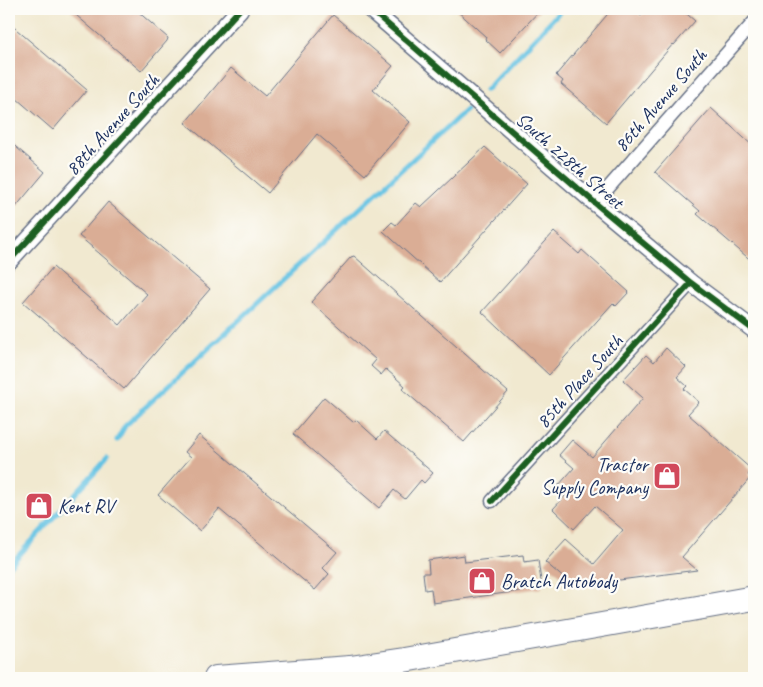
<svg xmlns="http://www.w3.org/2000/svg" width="763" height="687" font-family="Caveat,sans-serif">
<rect width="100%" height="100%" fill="#fdfcf7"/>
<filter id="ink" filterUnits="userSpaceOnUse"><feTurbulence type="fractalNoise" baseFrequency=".02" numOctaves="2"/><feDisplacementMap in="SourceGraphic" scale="10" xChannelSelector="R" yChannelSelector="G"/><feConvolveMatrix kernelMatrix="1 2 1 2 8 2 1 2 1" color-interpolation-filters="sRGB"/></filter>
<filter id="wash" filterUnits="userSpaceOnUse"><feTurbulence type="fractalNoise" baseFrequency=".0096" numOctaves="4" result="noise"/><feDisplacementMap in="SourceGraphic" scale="20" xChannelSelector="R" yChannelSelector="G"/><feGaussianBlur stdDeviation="1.12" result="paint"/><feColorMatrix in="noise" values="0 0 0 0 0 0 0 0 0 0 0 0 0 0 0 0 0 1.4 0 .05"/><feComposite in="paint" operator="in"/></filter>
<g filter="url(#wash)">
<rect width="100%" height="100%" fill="#f1e9d0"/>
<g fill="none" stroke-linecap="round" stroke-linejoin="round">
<path stroke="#65c3e3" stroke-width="5" d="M486,90L562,9
M117,440L125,426L466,110
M9,566L107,459"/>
</g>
<g id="blocks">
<path fill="#daad95" d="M69,9H135L168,38L167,41L141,71Z
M455,9H541L500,53L485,39L486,37Z
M612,9H633L641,16L647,9H681L695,21L674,45L673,44L606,123L561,84L563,81L556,75Z
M333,15L393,66L373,90L410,122L365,175L317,134L268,193L185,123L231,68L265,96Z
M9,23L87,90L53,130L9,92Z
M711,108L754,147V263L697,214L700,211L655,172Z
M9,141L45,172L9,215Z
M485,147L527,184L440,282L383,231L392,222L396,225L416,203L421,207Z
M108,202L210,289L124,389L23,302L53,267L120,325L147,294L79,236Z
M554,232L579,254L582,250L629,292L616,306L613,303L549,375L482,312Z
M354,256L508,392L464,442L402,389L405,386L386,369L381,375L371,366L376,360L311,302L351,257Z
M666,348L686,367L677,377L687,386L684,389L699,402L688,414L752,470L748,475L751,477L682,557L697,570L573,586L545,562L566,539L594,564L623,530L595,506L574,529L553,509L567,494L558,486L574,468L559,455L572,440L592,457L643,398L623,380L646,355L654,362Z
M324,397L353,422L356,420L377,439L384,431L433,473L424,483L421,480L405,499L394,490L379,508L293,434Z
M199,435L337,552L323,568L329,574L315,590L219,509L200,531L158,495L191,457L185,452Z
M464,555L465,562L523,555L524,562L538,560L542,588L433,603L431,589L425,590L423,573H429L428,560Z"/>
</g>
</g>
<g filter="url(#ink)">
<use href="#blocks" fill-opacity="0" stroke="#667086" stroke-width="1"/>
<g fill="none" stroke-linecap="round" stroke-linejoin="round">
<defs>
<path id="minor" d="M595,203L754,22
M492,501L691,283"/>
<path id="tertiary" d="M370,9L595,203L691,283L754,330
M9,261L240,9"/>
<path id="motorway" d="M216,678L350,668L404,660L754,598"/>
</defs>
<use href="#minor" stroke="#667086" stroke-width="15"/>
<use href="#tertiary" stroke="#667086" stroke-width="19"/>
<use href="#motorway" stroke="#667086" stroke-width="26"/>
<use href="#minor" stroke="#fff" stroke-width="12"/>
<use href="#tertiary" stroke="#fff" stroke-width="16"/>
<use href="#motorway" stroke="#fff" stroke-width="24"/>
<defs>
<path id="cycleway" d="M370,9L595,203L691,283L754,330
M9,261L240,9
M492,501L691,283"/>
</defs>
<use href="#cycleway" stroke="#fdfcf7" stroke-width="9"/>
<use href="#cycleway" stroke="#1b5e20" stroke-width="6"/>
</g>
</g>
<defs>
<symbol id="shop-square" viewBox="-11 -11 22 22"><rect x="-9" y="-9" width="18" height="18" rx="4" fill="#d1495b" stroke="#fdfcf7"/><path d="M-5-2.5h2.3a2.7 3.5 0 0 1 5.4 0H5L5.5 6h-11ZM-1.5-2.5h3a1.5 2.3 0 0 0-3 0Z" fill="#fff"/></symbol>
</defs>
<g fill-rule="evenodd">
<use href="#shop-square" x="651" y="460" width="32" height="32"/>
<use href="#shop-square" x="23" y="490" width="32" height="32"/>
<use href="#shop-square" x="466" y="565" width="32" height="32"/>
</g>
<g text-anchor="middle" stroke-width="4.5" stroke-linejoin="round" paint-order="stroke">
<g font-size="20" fill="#1b2f5e" stroke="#fdfcf7">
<text transform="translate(660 100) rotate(-49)" y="7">86th Avenue South</text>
<text transform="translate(112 124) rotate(-48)" y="7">88th Avenue South</text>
<text transform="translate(570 160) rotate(41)" y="7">South 228th Street</text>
<text transform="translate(579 381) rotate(-48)" y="7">85th Place South</text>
</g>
<g font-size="20" fill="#1b2f5e" stroke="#fdfcf7" text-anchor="start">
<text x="648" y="471" text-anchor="end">Tractor<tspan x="648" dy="23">Supply Company</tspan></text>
<text x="58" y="513">Kent RV</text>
<text x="501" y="588">Bratch Autobody</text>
</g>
</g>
<rect width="763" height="687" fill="none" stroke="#fdfcf7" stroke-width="30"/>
</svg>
